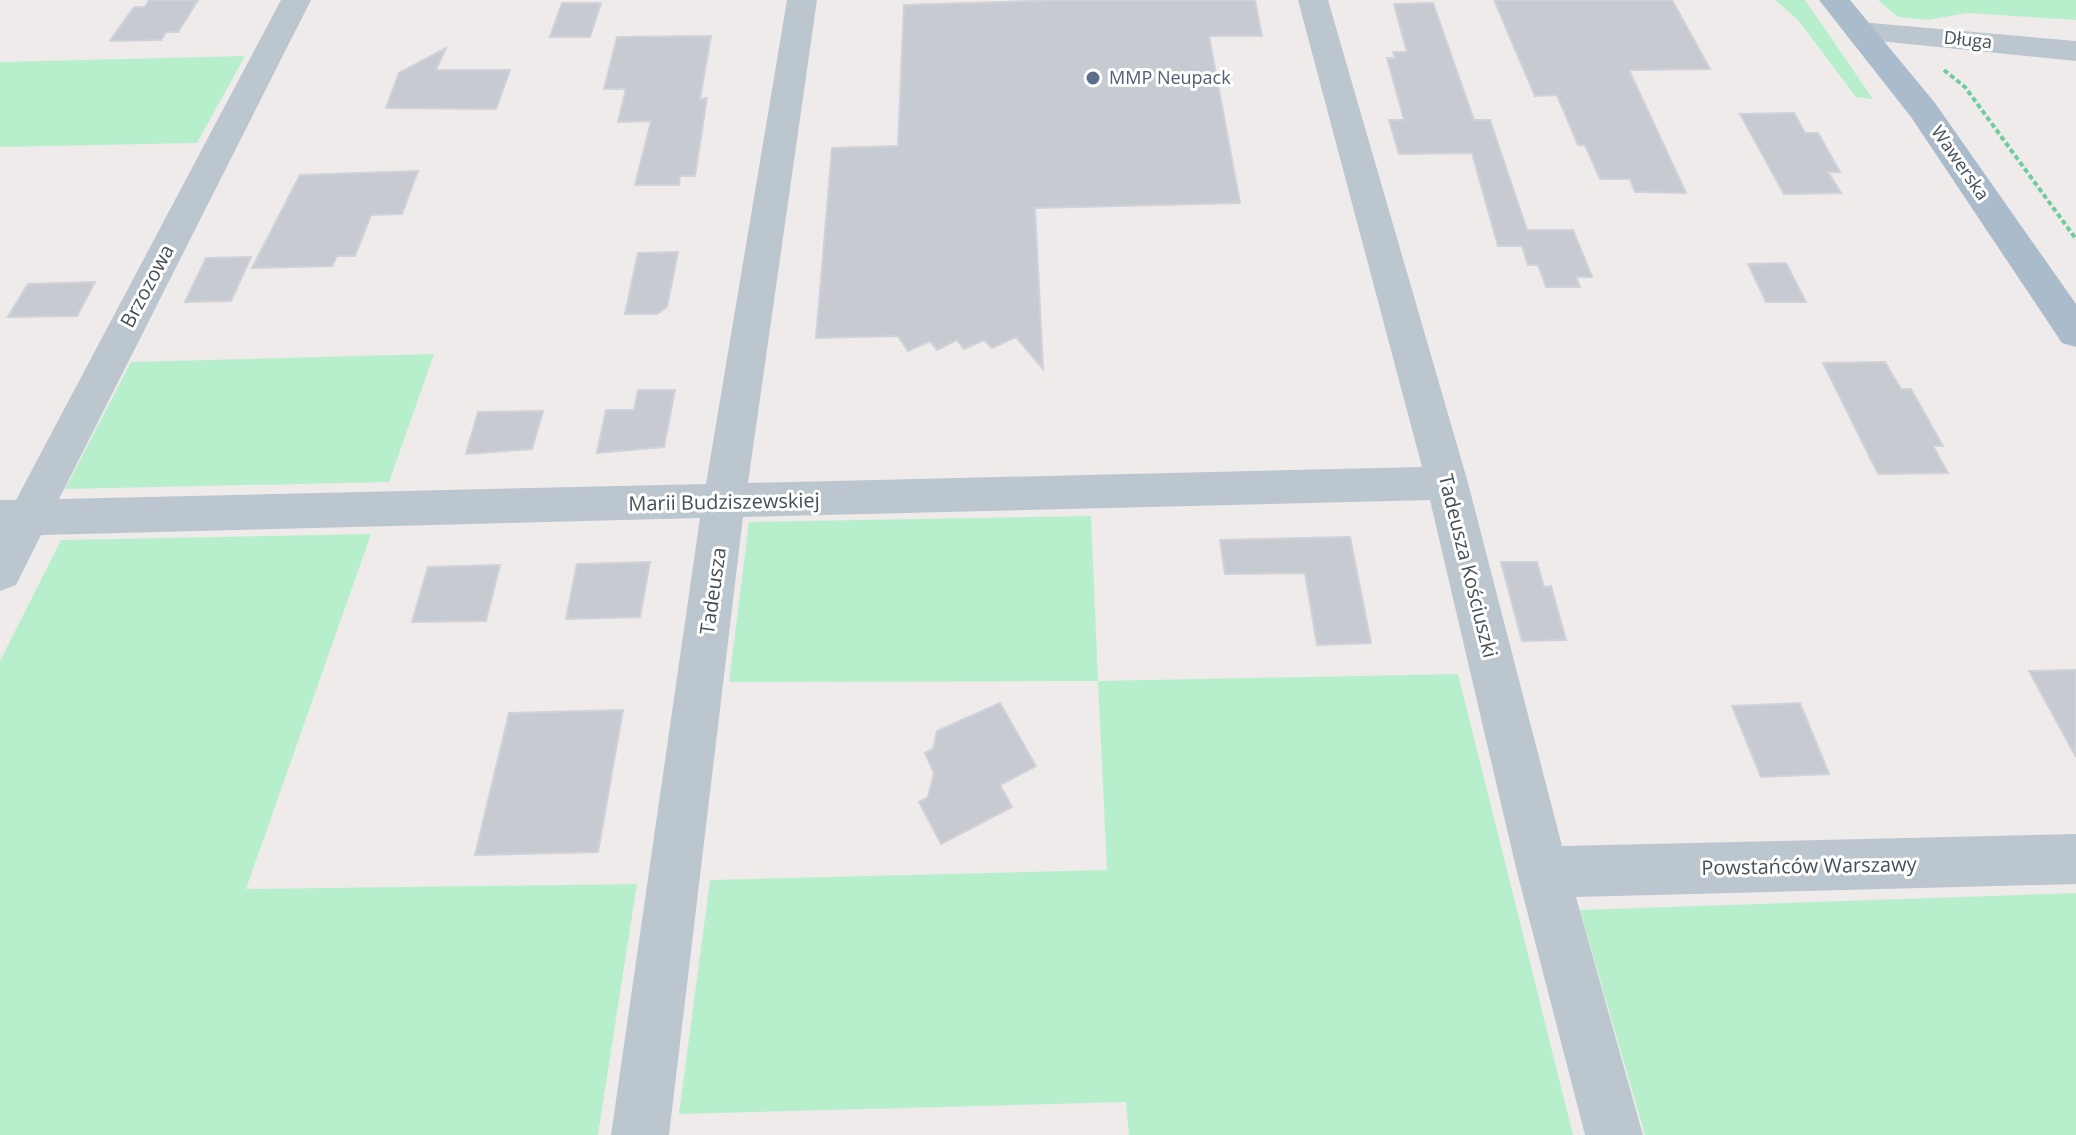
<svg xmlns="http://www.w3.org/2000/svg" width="2076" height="1135" font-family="'Open Sans',sans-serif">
<rect width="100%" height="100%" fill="#efebeb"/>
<path fill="#b7efcc" d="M1775,0H1805L1873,99L1856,97L1798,20Z
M1878,0H2076V20L1967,13L1927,20L1898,17Z
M245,56L197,143L0,147V62Z
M434,354L389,482L65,489L131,362Z
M1091,516L1098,681L1458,674L1573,1135H1129L1126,1102L679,1114L710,880L1107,870L1098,681L729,682L749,522Z
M371,534L246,889L637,884L598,1135H0V661L61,540Z
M2076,893V1135H1645L1580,910Z"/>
<path fill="#c8cad1" stroke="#cfd2d8" stroke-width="2" d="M149,0H198L178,32H166L161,40L110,41L134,7H145Z
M1062,0H1255L1262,36H1209L1240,203L1035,208L1043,369L1016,337L992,348L984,340L964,349L957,340L937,350L930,341L908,351L898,336L816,338L832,148L898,146L904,5Z
M1494,0H1672L1710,69L1629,70L1686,193L1635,192L1630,179H1600L1585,145H1578L1557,95L1535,96Z
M562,3H601L590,37H550Z
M1433,3L1474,120H1490L1527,230H1573L1592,277H1576L1580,287H1546L1538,265H1528L1522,246H1498L1472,153L1399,154L1389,120H1404L1387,58H1395L1393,52H1407L1394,4Z
M711,36L700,99L707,98L695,176H680L679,185H635L651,121L618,122L626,89H604L617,37Z
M446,48L436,70H510L496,109L386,108L399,73Z
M1794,113L1805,133H1818L1840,172H1828L1841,193L1784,194L1740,114Z
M418,171L402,214L371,215L355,256H337L332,266L252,268L300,175Z
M678,252L667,307L657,314H625L638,253Z
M251,257L231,301L185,302L206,258Z
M1786,263L1806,302H1766L1748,264Z
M95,282L77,316L8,317L28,284Z
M1885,362L1901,389H1911L1943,446H1933L1948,473L1878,474L1823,363Z
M638,390H675L664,447L597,453L606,410H634Z
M543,411L532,449L466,454L478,412Z
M1350,537L1371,643L1317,645L1305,573L1225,574L1220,540Z
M650,562L640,617L566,619L577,564Z
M1501,562H1537L1544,587L1551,586L1566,640L1522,641Z
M500,565L486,621L412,622L428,567Z
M2076,670V757L2029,671Z
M1000,703L1036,766L1000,785L1012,807L941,844L919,802L928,797L934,773L925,753L933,749L937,731Z
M1800,703L1829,774L1761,777L1732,706Z
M623,710L598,852L475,855L509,713Z"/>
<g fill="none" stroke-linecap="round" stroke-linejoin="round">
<path stroke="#6fcd9d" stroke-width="4" stroke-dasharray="5 3" stroke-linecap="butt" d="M1944,70L1965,87L2076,239"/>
<path fill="#bcc6cf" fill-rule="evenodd" d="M281,0H311L59,499L706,484L787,0H817L748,483L1422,467L1298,0H1328L1468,483L1562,846L2076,834V884L1576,897L1643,1135H1585L1517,872L1430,500L743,517L669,1135H611L700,518L41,535L16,585L0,591V500H16Z
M1860,22L2076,41V61L1849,38L1844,31L1849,24Z"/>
<path fill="#aabccc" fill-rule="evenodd" d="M1819,0H1850L1935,103L2076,304V347L2062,343L1911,117Z"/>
</g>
<circle fill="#5c6f8a" stroke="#fff" stroke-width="3" cx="1093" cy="78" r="8"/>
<g text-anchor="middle" stroke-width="6" stroke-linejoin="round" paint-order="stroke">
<g font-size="18" fill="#444f59" stroke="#fff">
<text transform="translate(1968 40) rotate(6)" y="6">Długa</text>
<text transform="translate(1960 163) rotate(55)" y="6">Wawerska</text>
</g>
<g font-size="18" fill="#4e5e75" stroke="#fff" text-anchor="start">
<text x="1109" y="84">MMP Neupack</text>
</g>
<g font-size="20" fill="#444f59" stroke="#fff">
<text transform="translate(147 286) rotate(-62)" y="7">Brzozowa</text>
<text transform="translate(724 502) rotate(-1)" y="7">Marii Budziszewskiej</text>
<text transform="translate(1468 566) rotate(76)" y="7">Tadeusza Kościuszki</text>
<text transform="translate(713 591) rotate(-82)" y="7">Tadeusza</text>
<text transform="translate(1809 866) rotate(-1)" y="7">Powstańców Warszawy</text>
</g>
</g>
</svg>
